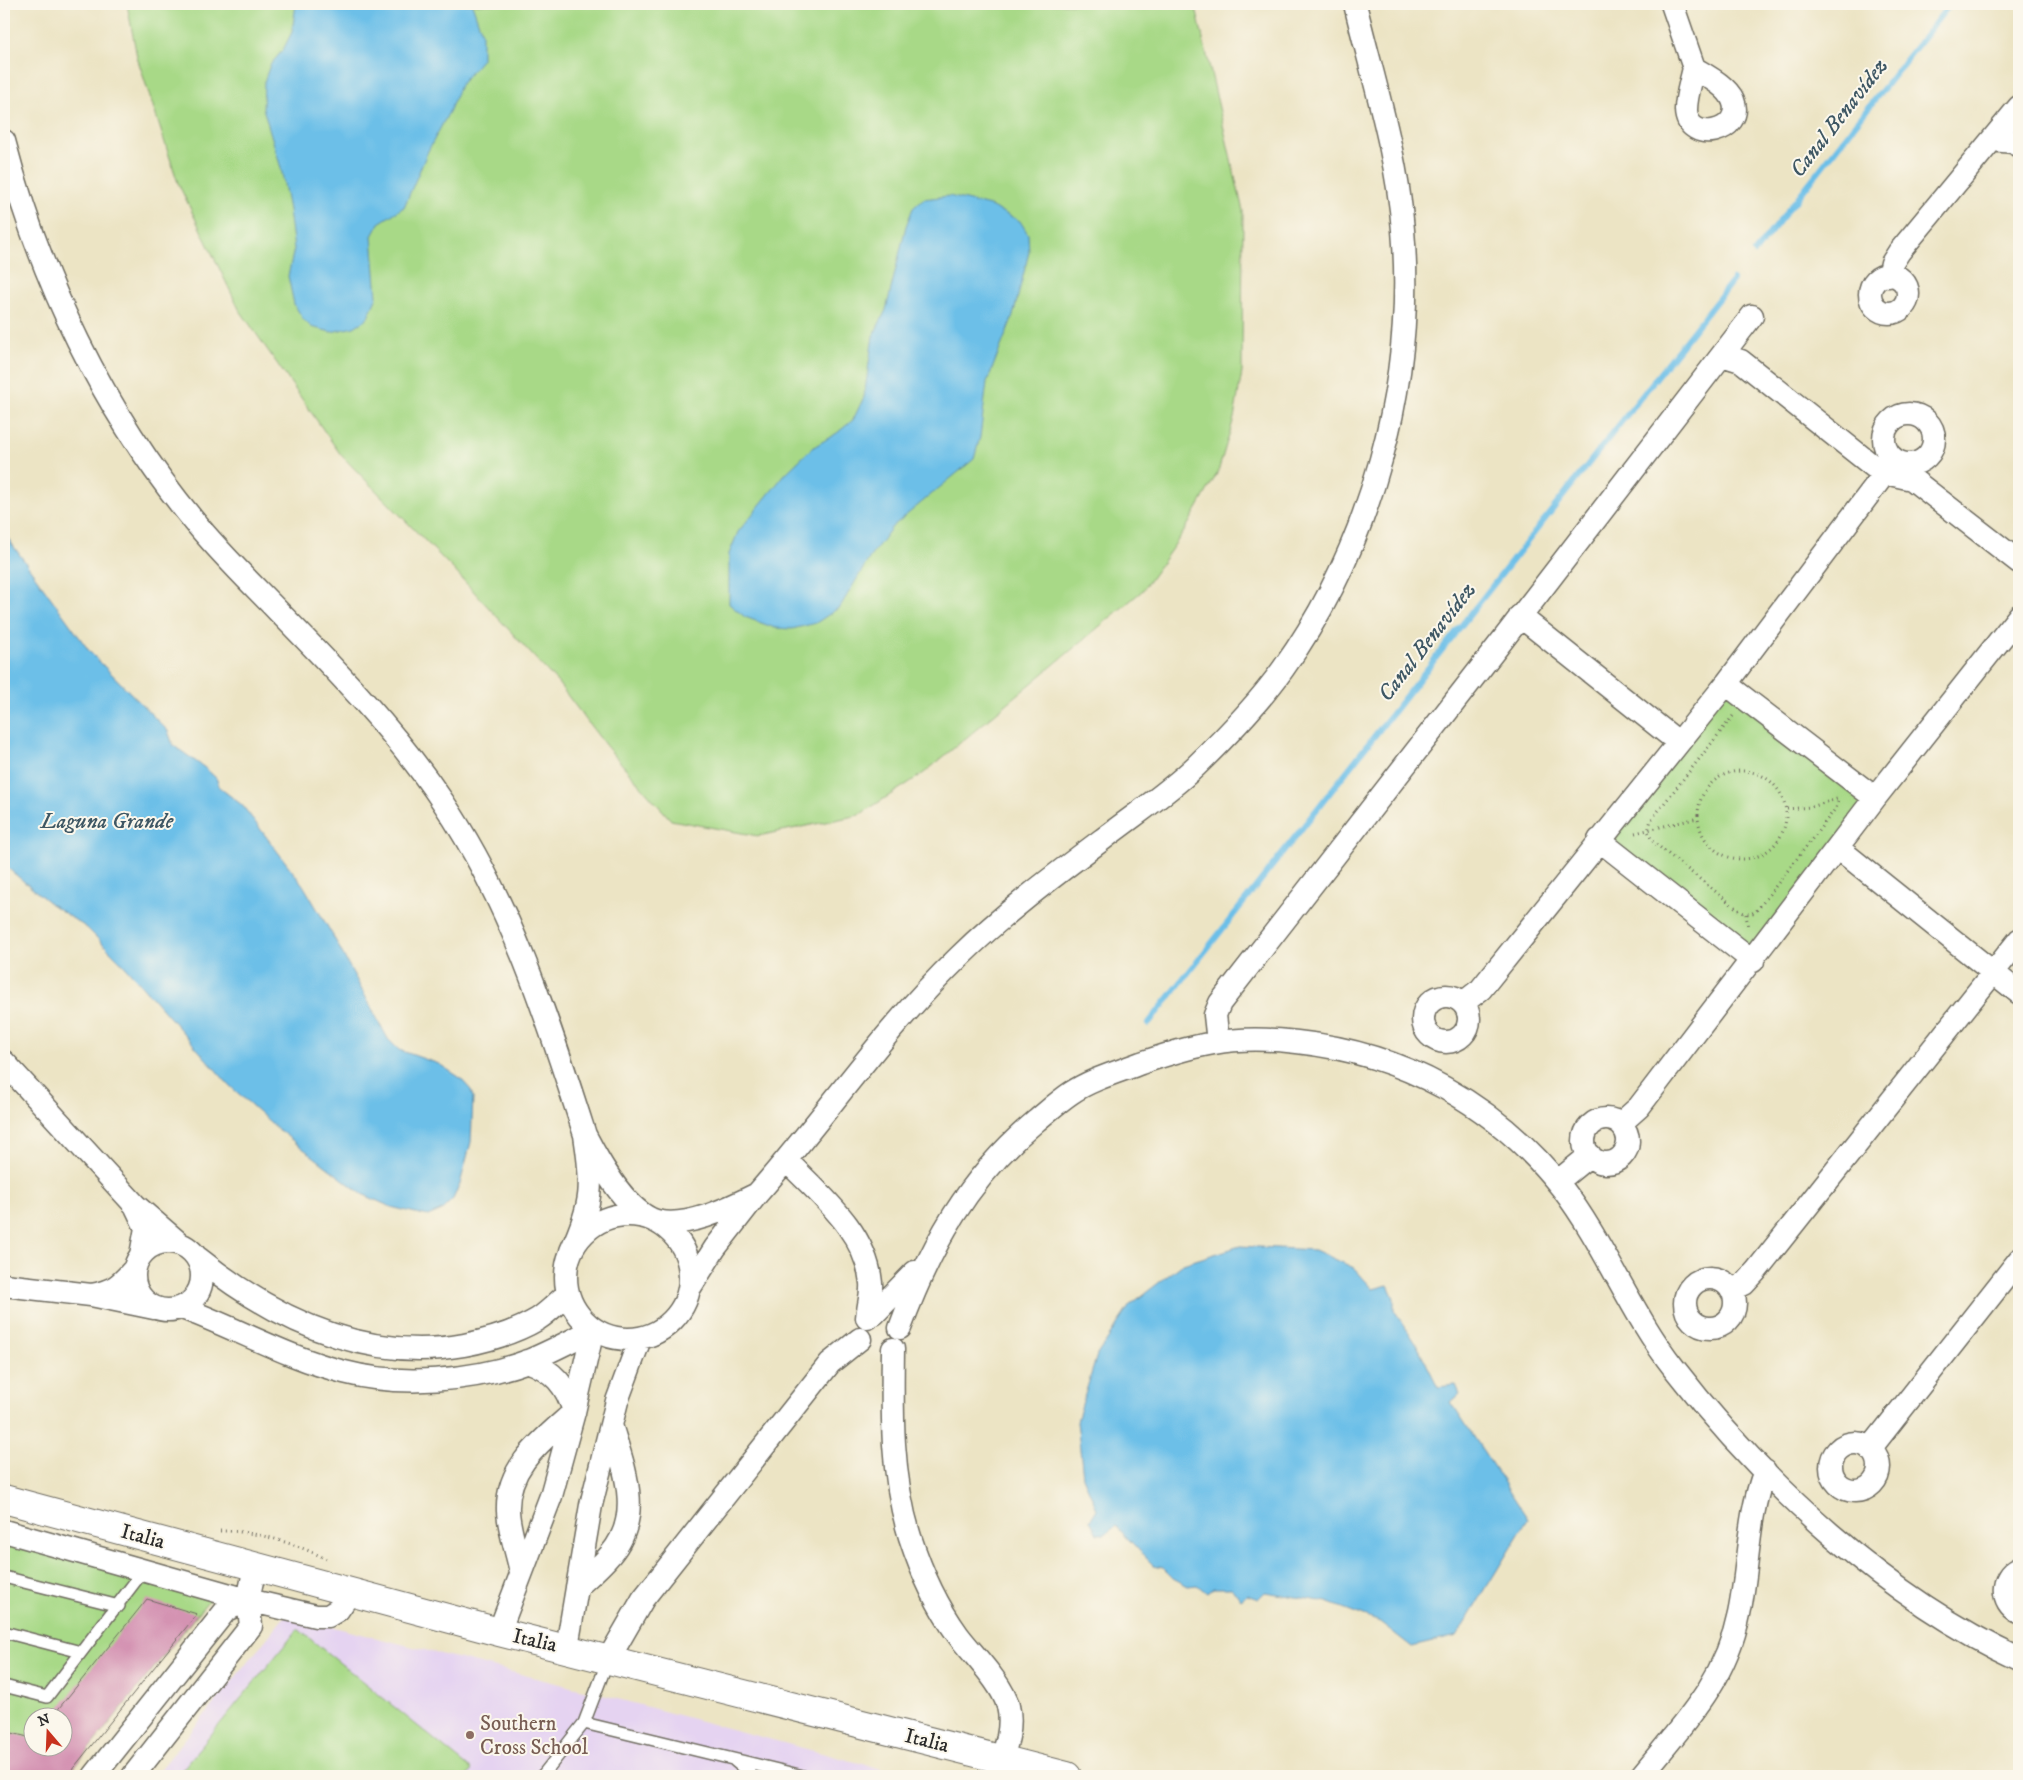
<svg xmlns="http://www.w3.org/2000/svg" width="2023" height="1780" font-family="'IM FELL DW Pica',serif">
<rect width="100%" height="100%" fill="#fbf7ec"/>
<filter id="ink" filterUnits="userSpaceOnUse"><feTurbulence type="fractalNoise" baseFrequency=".02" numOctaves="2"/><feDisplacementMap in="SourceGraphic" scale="10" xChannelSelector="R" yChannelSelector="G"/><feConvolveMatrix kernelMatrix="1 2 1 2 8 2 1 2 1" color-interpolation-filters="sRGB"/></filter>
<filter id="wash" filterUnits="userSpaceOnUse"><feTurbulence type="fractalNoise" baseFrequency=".0096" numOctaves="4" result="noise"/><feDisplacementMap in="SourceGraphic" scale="20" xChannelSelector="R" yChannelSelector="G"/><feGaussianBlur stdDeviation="1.12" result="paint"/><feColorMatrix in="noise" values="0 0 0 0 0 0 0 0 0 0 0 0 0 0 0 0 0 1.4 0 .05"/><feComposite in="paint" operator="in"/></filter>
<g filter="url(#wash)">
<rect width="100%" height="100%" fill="#ece4c4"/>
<path fill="#e5d3f1" d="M286,1615L595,1693L908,1776H155Z"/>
<path fill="#a8d987" stroke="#6a8259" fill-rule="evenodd" d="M127,4H1195L1243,211L1242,372L1234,418L1218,472L1185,530L1142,591L924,773L859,815L758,836L671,820L606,746L558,683L453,569L341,455L239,309L178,183L137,57Z
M1726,684L1875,798L1753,961L1599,840Z
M4,1538L212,1596L67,1776H4ZM32,1718H62V1748H32Z
M298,1629L472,1770L467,1776H177Z"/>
<path fill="#6cbfe8" stroke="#4c758a" d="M296,4H472L482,33V59L460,85L450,110L428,151L404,207L379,223L372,236L377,297L367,319L354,327L331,332L311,327L303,319L294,304L288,276L294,249L289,210L281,168L263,108L264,82L270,65L283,50L292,32Z
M949,196L990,206L1020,221L1028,234L1029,252L1013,316L987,382L980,437L974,459L892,527L870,557L840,607L816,623L792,629L775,628L745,617L729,604V554L738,532L785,474L812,448L837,433L853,420L864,397L873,336L886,310L906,226L913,208L923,199Z
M4,533L90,652L168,731L173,745L205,768L216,778L220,788L242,805L303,885L332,934L388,1039L399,1050L439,1064L459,1077L471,1090L473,1098L471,1142L460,1184L453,1199L442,1210L428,1216L391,1207L362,1194L279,1130L229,1085L121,962L87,928L51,904L4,865Z
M1240,1246L1315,1250L1354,1268L1373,1289L1388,1285L1394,1298V1310L1417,1345L1438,1387L1456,1385L1460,1394L1451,1402L1528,1519L1457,1636L1412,1647L1380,1622L1327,1602L1265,1592L1258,1599L1247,1595L1241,1600L1232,1588H1213L1207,1593L1197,1585L1188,1586L1173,1578L1163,1568L1154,1566L1116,1526L1105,1534H1097L1090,1520L1097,1509L1083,1477L1077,1421L1097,1355L1130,1305L1183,1264Z"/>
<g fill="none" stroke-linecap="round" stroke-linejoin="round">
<path stroke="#6cbfe8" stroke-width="6" d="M1755,252L1950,4
M1148,1024L1733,280"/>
</g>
<g id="blocks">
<path fill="#d493b2" d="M147,1599L197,1614L67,1776H4V1731L32,1738V1748H62V1718H51Z"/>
</g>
</g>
<g filter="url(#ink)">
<use href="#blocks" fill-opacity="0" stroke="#6f6c61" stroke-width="1"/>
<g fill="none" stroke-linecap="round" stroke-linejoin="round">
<defs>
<path id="service" d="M4,1577L119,1606
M4,1632L81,1652
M4,1686L47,1697L144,1570
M584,1723L803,1776
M735,1761L753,1776
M542,1776L584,1723L608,1660"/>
<path id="minor" d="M1672,4L1694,68
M1694,68C1707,76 1727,86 1733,100C1746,132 1687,146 1686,110C1686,96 1691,82 1694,68Z
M1993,140L2013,142L2019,146
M4,141C40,279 103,411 194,521C220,553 250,582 278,611C337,671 396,732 443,802C511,903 548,1020 585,1135
M1870 294a19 19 0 1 1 38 0a19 19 0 1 1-38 0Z
M1889,276L1892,263L1899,252L2019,107
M1722,355L1741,361L1873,466L1885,473L1912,479L2019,562
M1884 439a25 25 0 1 1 50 0a25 25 0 1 1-50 0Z
M1520,616L1678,742
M1726,684L1875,798
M1599,840L1753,961
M1838,848L2019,993
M1423 1019a23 23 0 1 1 46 0a23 23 0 1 1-46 0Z
M1463,1003L1481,989L1726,684L1885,473L1892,457
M1218,1042L1215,1015L1220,1003L1498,646L1752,316
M4,1062L135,1205
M1584 1141a22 22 0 1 1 44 0a22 22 0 1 1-44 0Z
M1620,1124L1639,1107L1875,798L2019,616
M787,1161C820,1195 866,1231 871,1283C872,1294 868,1307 867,1318
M1557,1182L1590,1155
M757,1194C826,1116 884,1029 959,957C1006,911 1059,872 1111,833C1140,811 1170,791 1196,766C1227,736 1258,704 1283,669C1371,546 1416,381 1403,230C1397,153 1373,79 1355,4
M566 1277a62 62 0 1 1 124 0a62 62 0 1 1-124 0Z
M134 1276a34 34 0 1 1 68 0a34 34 0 1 1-68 0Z
M571,1251C593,1203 593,1186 585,1135C599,1162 623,1206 651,1219C681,1232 731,1207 757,1194L715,1248L691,1286
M141,1255L146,1228L135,1205L179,1243
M198,1258C274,1319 364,1363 464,1345C490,1340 516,1332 538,1319C549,1312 558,1302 567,1294
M135,1268C120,1285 114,1291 91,1295L154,1308
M1685 1303a25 25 0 1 1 50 0a25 25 0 1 1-50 0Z
M4,1285L91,1295
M1731,1290L1744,1284L1756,1271L2019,940
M182,1308C236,1328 288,1358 344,1372C400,1387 474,1381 528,1361C550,1352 572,1340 593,1330L574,1412L551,1496L499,1632
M874,1314L915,1272
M900,1328C931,1245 967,1179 1036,1121C1047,1112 1059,1101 1071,1093C1092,1079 1118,1072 1141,1063C1165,1055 1189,1047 1214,1043C1240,1038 1270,1039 1297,1042C1402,1053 1496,1104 1562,1188C1605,1244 1630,1312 1674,1368C1762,1482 1888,1599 2019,1659
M893,1349C892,1413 891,1476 910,1537C921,1571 937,1606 958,1635C973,1655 1002,1683 1008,1706C1014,1730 1003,1754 996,1776
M1831 1467a24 24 0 1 1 48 0a24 24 0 1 1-48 0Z
M1870,1449L2019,1260
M4,1531L248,1600L316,1616H328L338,1610L351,1591
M2019,1568C2000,1577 2000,1604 2019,1613
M521,1572C517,1552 509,1531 508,1511C506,1466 544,1439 574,1412C567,1386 553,1370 527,1361
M577,1587C588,1577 600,1567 610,1555C644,1516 624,1468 611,1425
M567,1647L591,1505L617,1401L640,1339
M609,1658L643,1599L830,1363L860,1339
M94,1776L226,1610L248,1600
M133,1776L251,1626L248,1600L255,1567
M1641,1776C1683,1724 1725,1683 1739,1614C1749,1567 1747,1516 1765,1471"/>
<path id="tertiary" d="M4,1499L499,1632L1067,1776"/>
</defs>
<use href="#service" stroke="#6f6c61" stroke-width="14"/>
<use href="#minor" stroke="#6f6c61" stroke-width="25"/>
<use href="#tertiary" stroke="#6f6c61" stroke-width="30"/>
<path stroke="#6f6c61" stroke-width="3" stroke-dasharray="1 4" stroke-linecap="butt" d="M1733,716L1651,820L1648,831L1652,841L1740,911C1747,915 1752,915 1758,909L1836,808L1839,798
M1698 815a44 44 0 1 1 88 0a44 44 0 1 1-88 0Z
M1787,809L1811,807L1840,798
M1635,833L1698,818
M1746,914L1748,928
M220,1531C253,1530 298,1544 326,1559"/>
<use href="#service" stroke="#fff" stroke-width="11"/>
<use href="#minor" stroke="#fff" stroke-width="22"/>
<use href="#tertiary" stroke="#fff" stroke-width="28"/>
</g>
</g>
<circle fill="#8d6e63" stroke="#fbf7ec" stroke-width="2" cx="470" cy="1735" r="5"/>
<g text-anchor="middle" stroke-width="4" stroke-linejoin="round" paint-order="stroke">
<g font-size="21" fill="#2b2b2b" stroke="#fbf7ec">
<text transform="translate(143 1536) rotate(15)" y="7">Italia</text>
<text transform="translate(535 1640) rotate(13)" y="7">Italia</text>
<text transform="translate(927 1740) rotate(14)" y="7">Italia</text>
</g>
<g font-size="21" fill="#785e54" stroke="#fbf7ec" text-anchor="start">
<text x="480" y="1730">Southern<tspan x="480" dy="24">Cross School</tspan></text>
</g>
<g font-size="22" font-style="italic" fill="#3e5764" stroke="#fbf7ec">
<text transform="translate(1838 117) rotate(-52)" y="8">Canal Benavídez</text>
<text transform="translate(1426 641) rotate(-52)" y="8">Canal Benavídez</text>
<text x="107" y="828">Laguna Grande</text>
</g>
</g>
<rect width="2023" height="1780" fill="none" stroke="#fbf7ec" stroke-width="20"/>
<g transform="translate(48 1732) rotate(341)"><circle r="24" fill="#fbf7ec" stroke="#a8a59f"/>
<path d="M0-4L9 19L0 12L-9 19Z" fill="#c8321e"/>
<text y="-8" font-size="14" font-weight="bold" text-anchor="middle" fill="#2b2b2b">N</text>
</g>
</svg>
